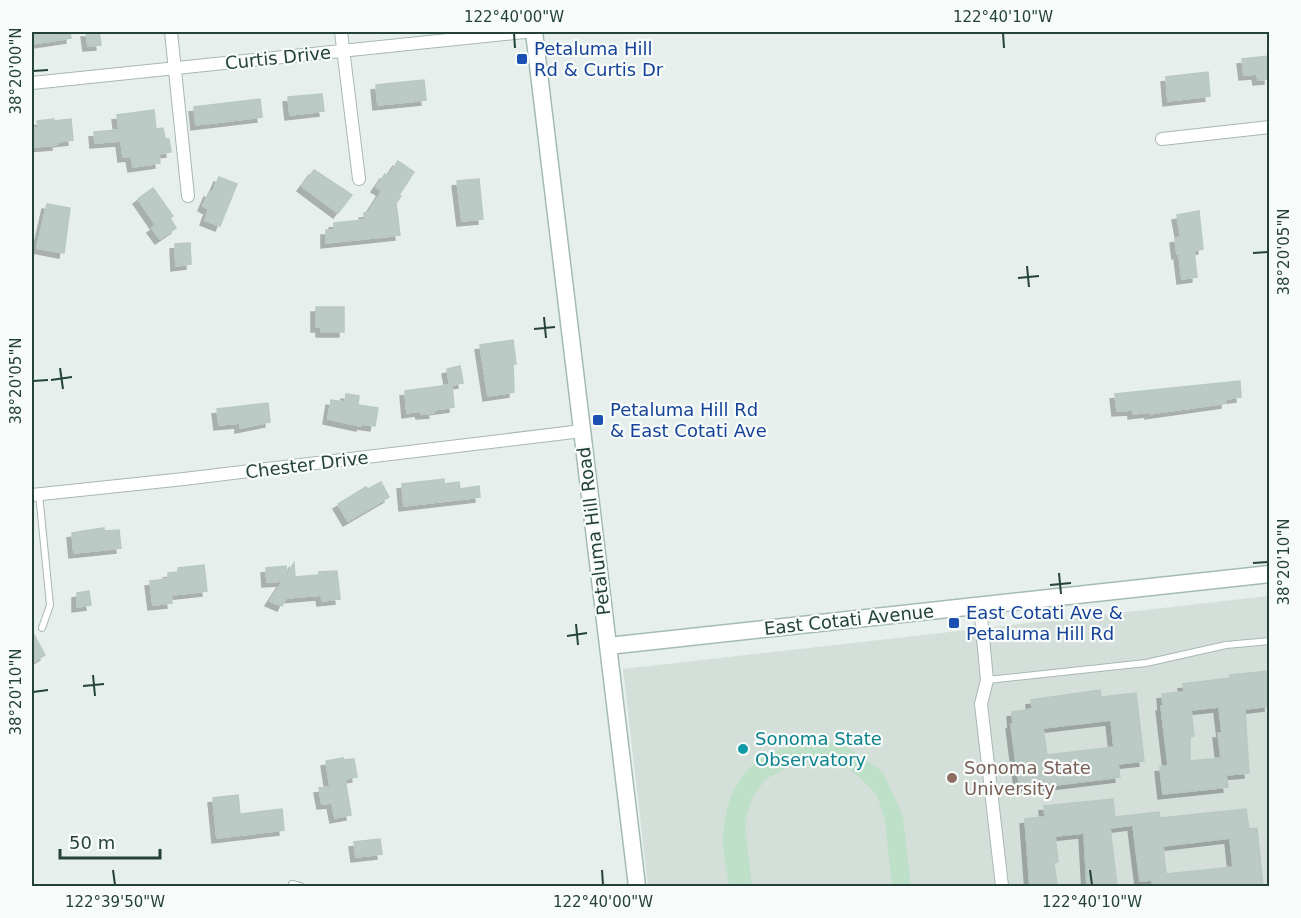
<svg xmlns="http://www.w3.org/2000/svg" width="1301" height="918" font-family="'DejaVu Sans',sans-serif">
<defs>
<filter id="shadow"><feDropShadow dx="-5" dy="5" stdDeviation="0" flood-color="#0004"/></filter>
</defs>
<rect width="100%" height="100%" fill="#e6efeb"/>
<path fill="#d4dfda" d="M1269,596V886H648L623,669Z"/>
<path fill="#bfe0c8" d="M815,741L833,743L849,748L883,772L903,816L911,886H892L885,821L877,795L850,769L812,761L792,765L766,779L752,798L745,824L752,886H729C727,870 722,852 723,836C727,776 757,748 815,741Z"/>
<path fill="#bbcac4" stroke="#b8c9c2" stroke-width="1.5" fill-rule="evenodd" filter="url(#shadow)" d="M32,32H70L71,38L32,44Z
M86,32H99L101,45L88,46Z
M1269,56V79L1258,80L1257,74L1244,75L1242,59Z
M1208,72L1210,96L1168,101L1166,77Z
M424,80L426,100L378,105L376,85Z
M322,94L324,111L290,115L288,97Z
M260,99L262,117L196,125L194,107Z
M154,110L156,129L163,128L165,139H169L171,152L159,154L160,163L133,167L131,156L123,157L121,141L95,143L94,132L119,130L117,115Z
M54,119V121L71,119L73,140L57,142V145L32,147V129L38,128L37,121Z
M398,161L414,172L399,195L401,196L396,203L400,235L326,243V230H334V223L365,220L364,213H368L382,191L376,187L385,174L388,176Z
M314,170L352,195L338,213L302,186Z
M219,177L237,184L220,226L205,220L209,209L203,206L209,192L212,193Z
M479,179L483,219L462,221L457,181Z
M153,188L173,216L170,218L176,228L160,239L152,228L156,225L138,199Z
M47,204L70,208L64,253L37,248Z
M1199,211L1203,249L1194,251L1197,277L1182,279L1179,254H1177L1175,238L1181,237L1177,215Z
M190,243L191,264L176,266L175,244Z
M316,307H344V332H321V327H316Z
M513,340L516,364H513L514,392L488,396L480,345Z
M460,366L463,383L452,385L454,407L433,410L434,413L421,414L420,411L407,413L405,391L450,385L447,369Z
M1240,381L1241,397L1226,399V403L1150,414V412L1133,414V410L1117,411L1115,394Z
M346,394L359,396L358,405L378,408L375,426L361,424V426L328,419L331,400L345,402Z
M268,403L270,422L240,428V423L219,425L217,409Z
M444,479V484L459,482L460,489L479,486L480,497L404,506L402,484Z
M381,482L389,497L348,521L338,504L366,487L368,489Z
M104,528V531L119,530L121,548L74,553L72,533Z
M294,563L295,577L319,575V572L337,571L340,599L322,601L321,595L286,598L282,606L270,601L283,581L267,582L266,568L286,566L287,574Z
M204,565L207,591L171,595L172,603L153,605L150,581L168,579V573L178,572V568Z
M89,591L91,605L77,607V593Z
M32,631L45,655L32,663Z
M1269,671V706L1245,709L1249,773L1226,775L1228,787L1163,794L1160,767L1167,766L1168,764L1161,706H1163L1162,694L1184,692L1183,684L1230,678V675ZM1219,707L1222,733H1218L1221,758L1190,761V737L1194,736L1191,710Z
M1100,690L1101,697L1136,693L1144,761L1118,764L1120,777L1023,789L1022,786H1020L1017,770L1011,724H1013L1012,712L1032,709L1031,700ZM1111,720L1114,747L1047,755L1043,728Z
M343,758V760L354,759L357,777L345,779L351,815L335,818L332,803L322,804L319,788L330,787L326,761Z
M238,795L240,814L282,809L284,830L217,838L213,798Z
M1113,799L1115,817L1159,812L1160,818L1246,809L1249,829L1257,828L1263,886H1153L1152,880L1140,881L1133,825L1110,828L1117,885L1114,886H1087L1084,833L1055,836L1058,862L1054,863L1057,886H1030L1025,819L1045,817L1044,806ZM1230,838L1233,867L1166,874L1163,846Z
M380,839L382,854L356,857L354,842Z"/>
<g fill="none" stroke-linecap="round" stroke-linejoin="round">
<defs>
<path id="lane" d="M39,494L50,605L42,628
M987,680L1146,663L1226,645L1270,641
M292,884L300,886"/>
<path id="street" d="M171,32L188,196
M341,32L359,179
M32,83L525,32
M1162,139L1270,127
M32,495L184,479L582,431
M980,606L987,680L981,704L1002,886"/>
<path id="secondary" d="M534,32L637,886
M608,646L1270,574"/>
</defs>
<use href="#lane" stroke="#a8b8b2" stroke-width="8"/>
<use href="#street" stroke="#a8b8b2" stroke-width="14"/>
<use href="#secondary" stroke="#a4bbb3" stroke-width="19"/>
<use href="#lane" stroke="#fff" stroke-width="6"/>
<use href="#street" stroke="#fff" stroke-width="12"/>
<use href="#secondary" stroke="#fff" stroke-width="16"/>
</g>
<path fill="none" stroke="#24423a" stroke-width="2" d="M514,33L515,48M1003,33L1004,48M33,71L48,70M1253,253L1268,252M1027,266L1029,287M1018,278L1039,276M544,317L546,338M534,329L555,327M60,368L63,389M51,380L72,377M33,381L48,380M1253,563L1268,562M1059,573L1061,594M1050,585L1071,583M576,624L578,645M567,636L587,633M93,675L95,696M83,686L104,684M33,692L48,690M113,870L115,885M602,870L603,885M1090,870L1092,885"/>
<g fill="#1a4fb4" stroke="#f7fbf9" stroke-width="2">
<rect x="516" y="53" width="12" height="12" rx="3"/>
<rect x="592" y="414" width="12" height="12" rx="3"/>
<rect x="948" y="617" width="12" height="12" rx="3"/>
</g>
<circle fill="#0f9aa8" stroke="#f7fbf9" stroke-width="2" cx="743" cy="749" r="6"/>
<circle fill="#8d6e63" stroke="#f7fbf9" stroke-width="2" cx="952" cy="778" r="6"/>
<g text-anchor="middle" stroke-width="4.5" stroke-linejoin="round" paint-order="stroke">
<g font-size="18" fill="#164399" stroke="#f7fbf9" text-anchor="start">
<text x="534" y="55">Petaluma Hill<tspan x="534" dy="21">Rd &amp; Curtis Dr</tspan></text>
<text x="610" y="416">Petaluma Hill Rd<tspan x="610" dy="21">&amp; East Cotati Ave</tspan></text>
<text x="966" y="619">East Cotati Ave &amp;<tspan x="966" dy="21">Petaluma Hill Rd</tspan></text>
</g>
<g font-size="18" fill="#24423a" stroke="#f7fbf9">
<text transform="translate(278 58) rotate(-6)" y="6">Curtis Drive</text>
<text transform="translate(307 465) rotate(-7)" y="6">Chester Drive</text>
<text transform="translate(594 531) rotate(-97)" y="6">Petaluma Hill Road</text>
<text transform="translate(849 620) rotate(-6)" y="6">East Cotati Avenue</text>
</g>
<g font-size="18" fill="#0d838f" stroke="#f7fbf9" text-anchor="start">
<text x="755" y="745">Sonoma State<tspan x="755" dy="21">Observatory</tspan></text>
</g>
<g font-size="18" fill="#785e54" stroke="#f7fbf9" text-anchor="start">
<text x="964" y="774">Sonoma State<tspan x="964" dy="21">University</tspan></text>
</g>
</g>
<rect width="1301" height="918" fill="none" stroke="#f7fbf9" stroke-width="66"/>
<path d="M60 849v9h100v-9" fill="none" stroke="#24423a" stroke-width="3"/>
<text x="69" y="849" font-size="18" fill="#24423a" stroke="#f7fbf9" stroke-width="4.5" paint-order="stroke">50 m</text>
<rect x="33" y="33" width="1235" height="852" fill="none" stroke="#24423a" stroke-width="2"/>
<g font-size="15" text-anchor="middle" fill="#24423a">
<text x="514" y="22">122°40'00"W</text>
<text x="1003" y="22">122°40'10"W</text>
<text transform="translate(16 71) rotate(-90)" y="5">38°20'00"N</text>
<text transform="translate(1284 252) rotate(-90)" y="5">38°20'05"N</text>
<text transform="translate(16 381) rotate(-90)" y="5">38°20'05"N</text>
<text transform="translate(1284 562) rotate(-90)" y="5">38°20'10"N</text>
<text transform="translate(16 692) rotate(-90)" y="5">38°20'10"N</text>
<text x="115" y="907">122°39'50"W</text>
<text x="603" y="907">122°40'00"W</text>
<text x="1092" y="907">122°40'10"W</text>
</g>
</svg>
